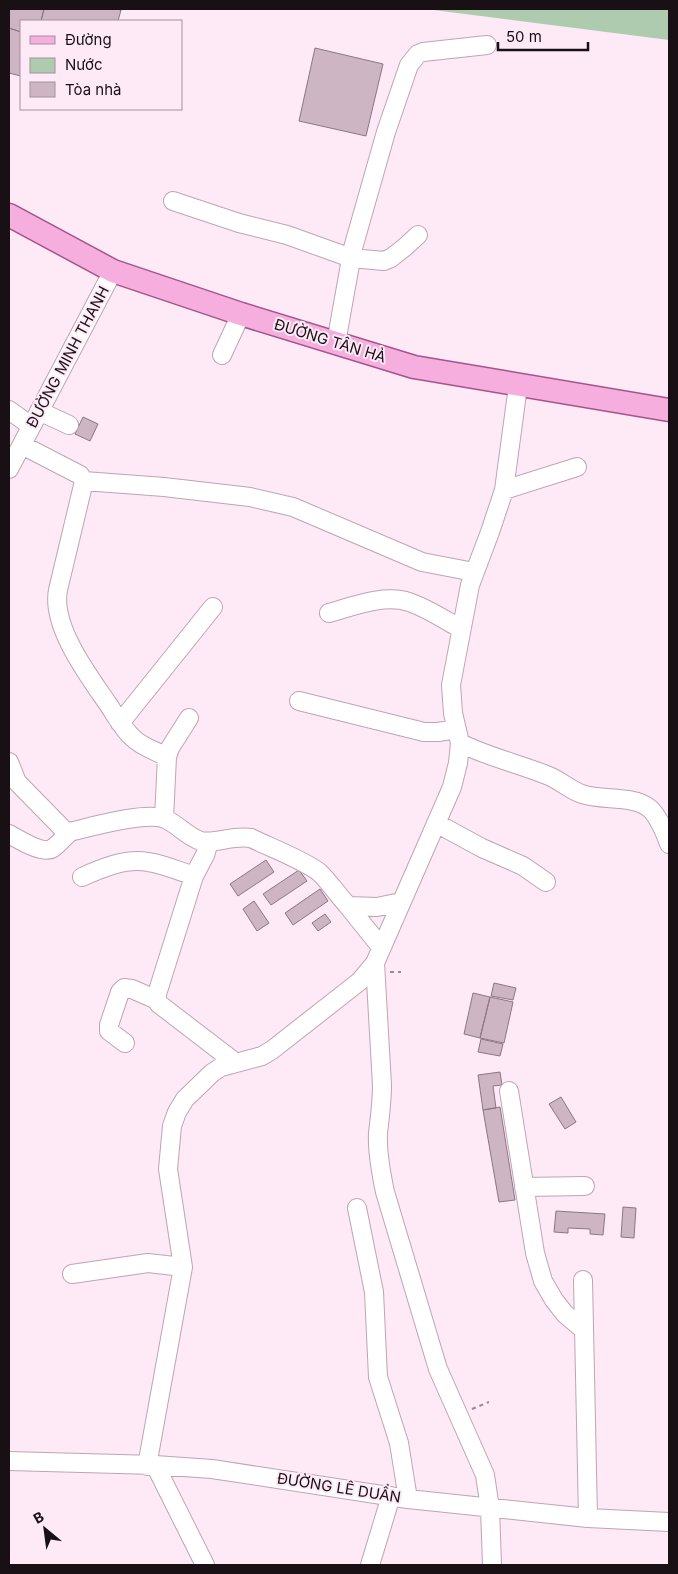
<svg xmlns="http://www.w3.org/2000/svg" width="678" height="1574" font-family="Inter,sans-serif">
<rect width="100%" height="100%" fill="#fee9f6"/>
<path fill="#aecbaf" d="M426,9H669V40Z"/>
<path fill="#ceb5c3" stroke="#8d7684" d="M9,9H44L41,21H21V32L9,28Z
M44,9H116L121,10L118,21H41Z
M9,28L21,32V76L9,73Z
M315,48L383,64L366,136L299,121Z
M83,417L98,424L90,441L75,434Z
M266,860L274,872L238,896L230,884Z
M299,870L307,881L271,905L263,894Z
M320,889L328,901L293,925L285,913Z
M254,901L269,923L257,931L243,909Z
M325,914L331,922L318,931L312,923Z
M494,983L516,988L513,1000L491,996Z
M473,993L490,997L480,1038L464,1034Z
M490,997L513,1002L504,1043L480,1038Z
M481,1039L503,1044L500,1056L478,1052Z
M500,1072L502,1085L493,1086L496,1108L483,1110L478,1075Z
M561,1097L576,1122L565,1129L549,1104Z
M500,1107L515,1200L499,1202L483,1110Z
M623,1207L636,1208L634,1238L621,1237Z
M556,1211L605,1214L603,1235L590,1234V1229L568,1228V1233L554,1232Z"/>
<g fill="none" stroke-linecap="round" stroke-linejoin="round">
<defs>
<path id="minor" d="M173,201L239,223L287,235L351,258L384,261L391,258L405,247L418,235
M336,343L353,248L386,132L409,65L418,54L423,52L487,45
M222,355L241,314
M9,410L31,426
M39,411L69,425
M22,445L80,475L84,481L58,590C51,626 88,675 108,704C116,716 123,729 133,738C142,747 156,751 167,757
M9,469L113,271
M84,481L164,487L250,497L293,507L422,562L474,572
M504,490L577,467
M329,613C354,606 384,594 409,602C427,608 445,620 461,629
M299,701L424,732H438L457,729
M120,723L213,607
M460,743C488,757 520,764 549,776C561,781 570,790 582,794C602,801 633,795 649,808C657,814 666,834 669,844
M9,762L17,782L64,830L70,832C91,827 146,811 165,819C178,824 187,837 201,841C217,844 232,835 251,838C269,847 306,861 320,873C330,883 338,895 348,906L377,907L401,902
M164,818L167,757L170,748L189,718
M436,823L482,848L523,866L546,882
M9,834C18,839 43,855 53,848C59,844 64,837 70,832
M82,877C102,868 125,858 148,862C163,864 179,871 194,876
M348,906L381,947
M375,963L382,1085C382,1101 380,1117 378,1133C377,1152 381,1173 385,1192L438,1369L485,1475L490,1508L492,1565
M157,1000V994L194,876L205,855L209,842
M125,1043L109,1031V1025L120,992L124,988L132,989L157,1000L159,1004L236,1063
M509,1091L535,1253L543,1281L554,1300L565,1314L584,1330
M524,1187L585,1186
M357,1208L374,1292L378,1377L399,1443L408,1499
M72,1274L148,1263L183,1267
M583,1280L588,1518
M9,1461L155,1465L212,1469L408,1499L588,1518L669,1522
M155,1465L205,1565
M147,1466L183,1267L168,1169L172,1126L177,1112L185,1099L212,1073L221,1067L262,1056L272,1050L360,981L375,963L452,787L458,763L460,743L453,713L451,685L470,585L490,532L504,490L518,386
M370,1565L391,1496"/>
<path id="major" d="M9,215L113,271L241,314L414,367L669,410"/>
</defs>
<use href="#minor" stroke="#bda5b4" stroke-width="20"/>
<use href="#major" stroke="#a45489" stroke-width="25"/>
<path stroke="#978891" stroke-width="2" stroke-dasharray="4 4" stroke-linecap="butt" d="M390,972H401
M472,1409L489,1402"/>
<use href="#minor" stroke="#fff" stroke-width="18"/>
<use href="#major" stroke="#f5aede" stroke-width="22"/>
</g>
<g text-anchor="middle" stroke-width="4" stroke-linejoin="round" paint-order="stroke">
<g font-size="15" fill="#181015" stroke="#fee9f6">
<text transform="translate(330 341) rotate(17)" y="5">ĐƯỜNG TÂN HÀ</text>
<text transform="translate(68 357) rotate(-62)" y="5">ĐƯỜNG MINH THANH</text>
<text transform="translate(339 1488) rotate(9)" y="5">ĐƯỜNG LÊ DUẨN</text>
</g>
</g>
<rect width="678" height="1574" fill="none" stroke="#181015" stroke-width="20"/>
<rect x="20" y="20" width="162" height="90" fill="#fee9f6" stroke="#a2929c"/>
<rect x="30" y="36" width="25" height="8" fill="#f5aede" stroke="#a2929c"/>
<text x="65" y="45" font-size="15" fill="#181015">Đường</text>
<rect x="30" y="58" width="25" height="15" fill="#aecbaf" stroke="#a2929c"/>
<text x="65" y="70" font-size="15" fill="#181015">Nước</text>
<rect x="30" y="82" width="25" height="15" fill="#ceb5c3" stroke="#a2929c"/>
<text x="65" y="95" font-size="15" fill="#181015">Tòa nhà</text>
<g transform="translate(45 1529) rotate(331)" stroke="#fee9f6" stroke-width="4" paint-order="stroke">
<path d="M0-4L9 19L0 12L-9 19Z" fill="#181015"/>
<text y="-8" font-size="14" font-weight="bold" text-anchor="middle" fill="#181015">B</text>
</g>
<path d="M498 42v8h90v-8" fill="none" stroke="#181015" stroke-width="2.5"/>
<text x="506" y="42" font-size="15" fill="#181015" stroke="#fee9f6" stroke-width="4" paint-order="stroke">50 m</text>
</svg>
